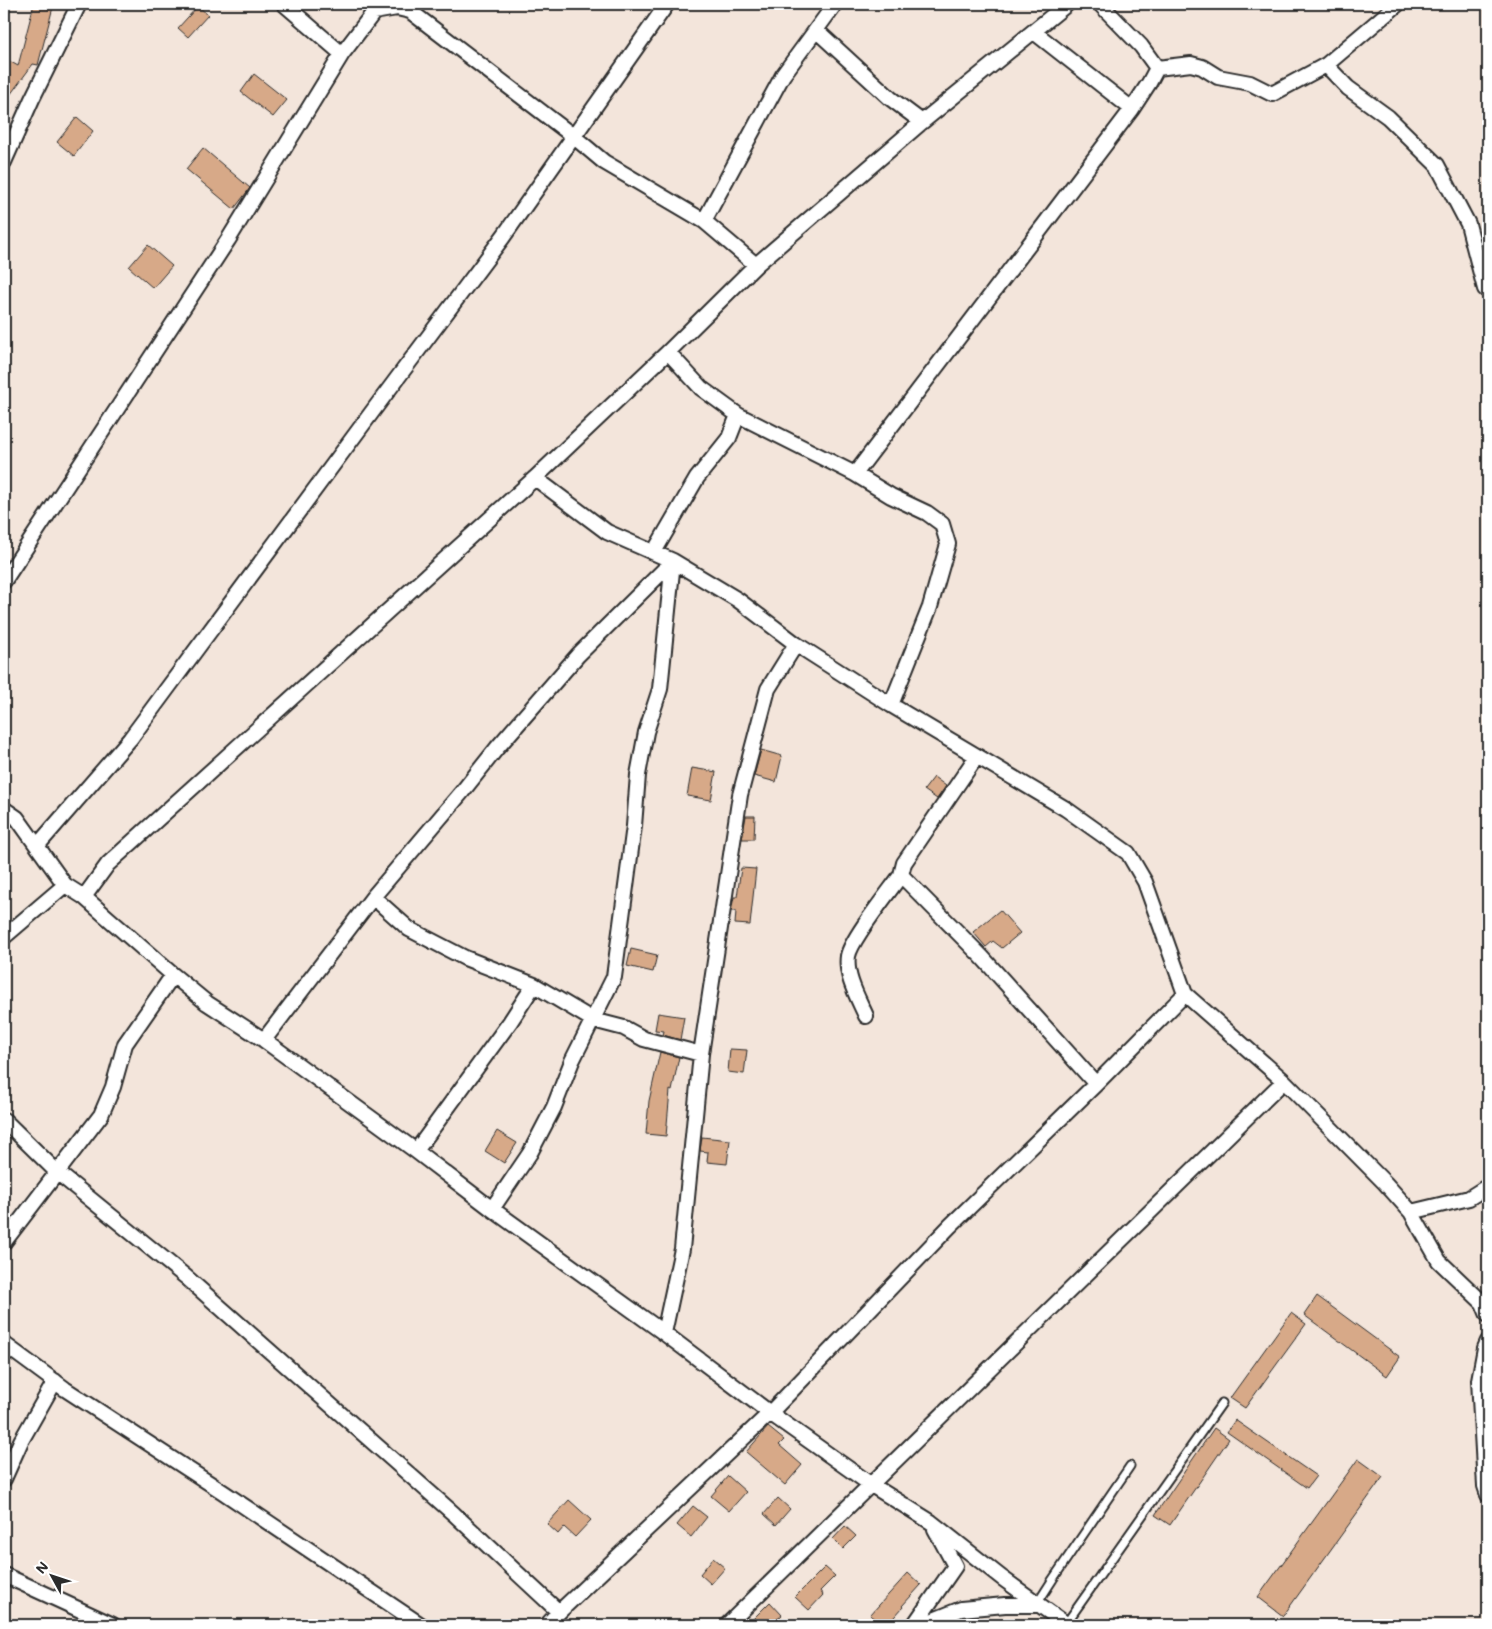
<svg xmlns="http://www.w3.org/2000/svg" width="1492" height="1629" font-family="Mali,sans-serif">
<rect width="100%" height="100%" fill="#f3e5db"/>
<filter id="ink" filterUnits="userSpaceOnUse"><feTurbulence type="fractalNoise" baseFrequency=".02" numOctaves="2"/><feDisplacementMap in="SourceGraphic" scale="10" xChannelSelector="R" yChannelSelector="G"/><feConvolveMatrix kernelMatrix="1 2 1 2 8 2 1 2 1" color-interpolation-filters="sRGB"/></filter>
<g filter="url(#ink)">
<path fill="#d7a988" stroke="#2b2b2b" d="M34,4H42L53,7L38,65L33,64L4,103V58L18,66Z
M198,6L208,15L188,37L178,28Z
M254,74L287,100L273,117L241,92Z
M77,117L93,131L74,156L57,142Z
M203,148L250,188L234,209L186,169Z
M148,245L172,266L153,288L129,267Z
M761,750L782,756L776,782L754,776Z
M692,768L716,772L711,800L687,796Z
M934,777L946,786L937,799L924,790Z
M746,816H755L754,839H742Z
M741,868L756,869L750,925L735,924L736,911H731L734,897H737Z
M1000,910L1020,933L1002,948L993,941L986,947L973,932Z
M631,949L657,955L653,972L627,966Z
M658,1013L684,1017L680,1040L663,1035L664,1031L655,1030Z
M730,1049L747,1050L744,1074L728,1072Z
M660,1052L679,1057L672,1091L670,1090L666,1136L646,1134L649,1101Z
M497,1131L517,1143L504,1163L485,1151Z
M702,1137L730,1140L727,1164L707,1162L708,1152L700,1151Z
M1317,1296L1400,1357L1387,1376L1304,1315Z
M1291,1313L1306,1324L1245,1408L1230,1398Z
M1235,1420L1316,1476L1307,1488L1227,1432Z
M768,1427L784,1440L779,1445L802,1465L785,1485L746,1452Z
M1214,1428L1229,1439L1170,1525L1155,1515Z
M1358,1459L1383,1477L1283,1616L1258,1597Z
M728,1476L746,1492L729,1511L711,1496Z
M778,1498L790,1509L776,1525L764,1514Z
M569,1500L591,1520L575,1537L564,1527L558,1534L547,1524Z
M693,1506L707,1517L691,1537L677,1525Z
M845,1526L856,1536L843,1549L833,1539Z
M713,1558L725,1568L711,1584L700,1574Z
M825,1567L835,1576L820,1591L823,1595L809,1610L795,1597Z
M908,1573L921,1585L902,1606L903,1607L887,1625H881L870,1615Z
M770,1602L782,1615L771,1625H747Z"/>
<g fill="none" stroke-linecap="round" stroke-linejoin="round">
<defs>
<path id="lane" d="M1037,1604L1053,1579L1130,1466
M1065,1625L1222,1403"/>
<path id="street" d="M284,4L342,54
M816,30L890,98L922,122
M1034,32L1132,109
M1326,65L1348,88L1388,117L1437,165L1468,224L1485,289
M1157,68L1191,64L1202,67L1218,77L1250,83L1272,94L1326,65L1398,4
M4,162L32,99L79,4
M704,221L783,75L835,4
M668,352L701,388L738,415L855,474L891,496L927,513L942,524L948,544L930,607L891,705
M855,474L1132,109L1149,83L1157,68L1141,46L1100,4
M535,478L607,532L673,561L738,600L796,644L891,705L1066,809L1128,853L1145,882L1185,994
M654,552L697,478L729,438L738,415
M4,581L228,240L342,54L374,12L397,8L410,11L573,136L604,162L704,221L756,265
M4,809L17,818L65,885L84,897L173,975L207,1003L264,1040L416,1151L492,1209L664,1333L770,1413L870,1484L931,1522L1002,1578L1066,1624
M37,846L130,739L378,404L503,237L667,4
M901,875L982,957L1096,1084
M84,897L108,864L535,478L668,352L756,265L922,122L1067,4
M373,897L409,929L465,958L534,985L593,1020L624,1028L644,1039L701,1054
M4,937L65,885
M866,1016C858,998 845,976 848,956C851,939 889,892 901,875L904,863L977,756
M264,1040L373,897L462,792L497,748L578,655L673,561
M4,1120L57,1172L186,1277L256,1339L454,1514L559,1612
M416,1151L510,1022L534,985
M492,1209L530,1153L554,1107L572,1061L614,977L634,826L638,775L646,732L660,689L673,561
M1411,1212L1439,1261L1483,1303L1488,1315
M4,1242L101,1115L113,1087L125,1044L173,975
M664,1333L682,1249L701,1054L740,795L768,689L796,644
M1488,1341L1485,1348L1479,1380L1485,1486L1488,1495
M4,1344L65,1389L223,1492L421,1625
M4,1479L21,1441L55,1381
M4,1575L113,1625
M547,1625L559,1612L770,1413L950,1226L1096,1084L1185,994L1284,1081
M727,1625L1284,1081L1385,1183L1411,1212L1469,1198L1488,1186
M914,1625L955,1566L935,1529
M921,1625L961,1609L1005,1605H1037"/>
</defs>
<use href="#lane" stroke="#2b2b2b" stroke-width="11"/>
<use href="#street" stroke="#2b2b2b" stroke-width="18"/>
<use href="#lane" stroke="#fff" stroke-width="7"/>
<use href="#street" stroke="#fff" stroke-width="14"/>
</g>
</g>
<rect width="1492" height="1629" fill="none" stroke="#fff" stroke-width="20"/>
<rect x="10" y="10" width="1472" height="1609" fill="none" stroke="#2b2b2b" stroke-width="2" filter="url(#ink)"/>
<g transform="translate(52 1576) rotate(310)" stroke="#ffffff" stroke-width="4" paint-order="stroke">
<path d="M0-4L9 19L0 12L-9 19Z" fill="#2b2b2b"/>
<text y="-8" font-size="14" font-weight="bold" text-anchor="middle" fill="#2b2b2b">N</text>
</g>
</svg>
